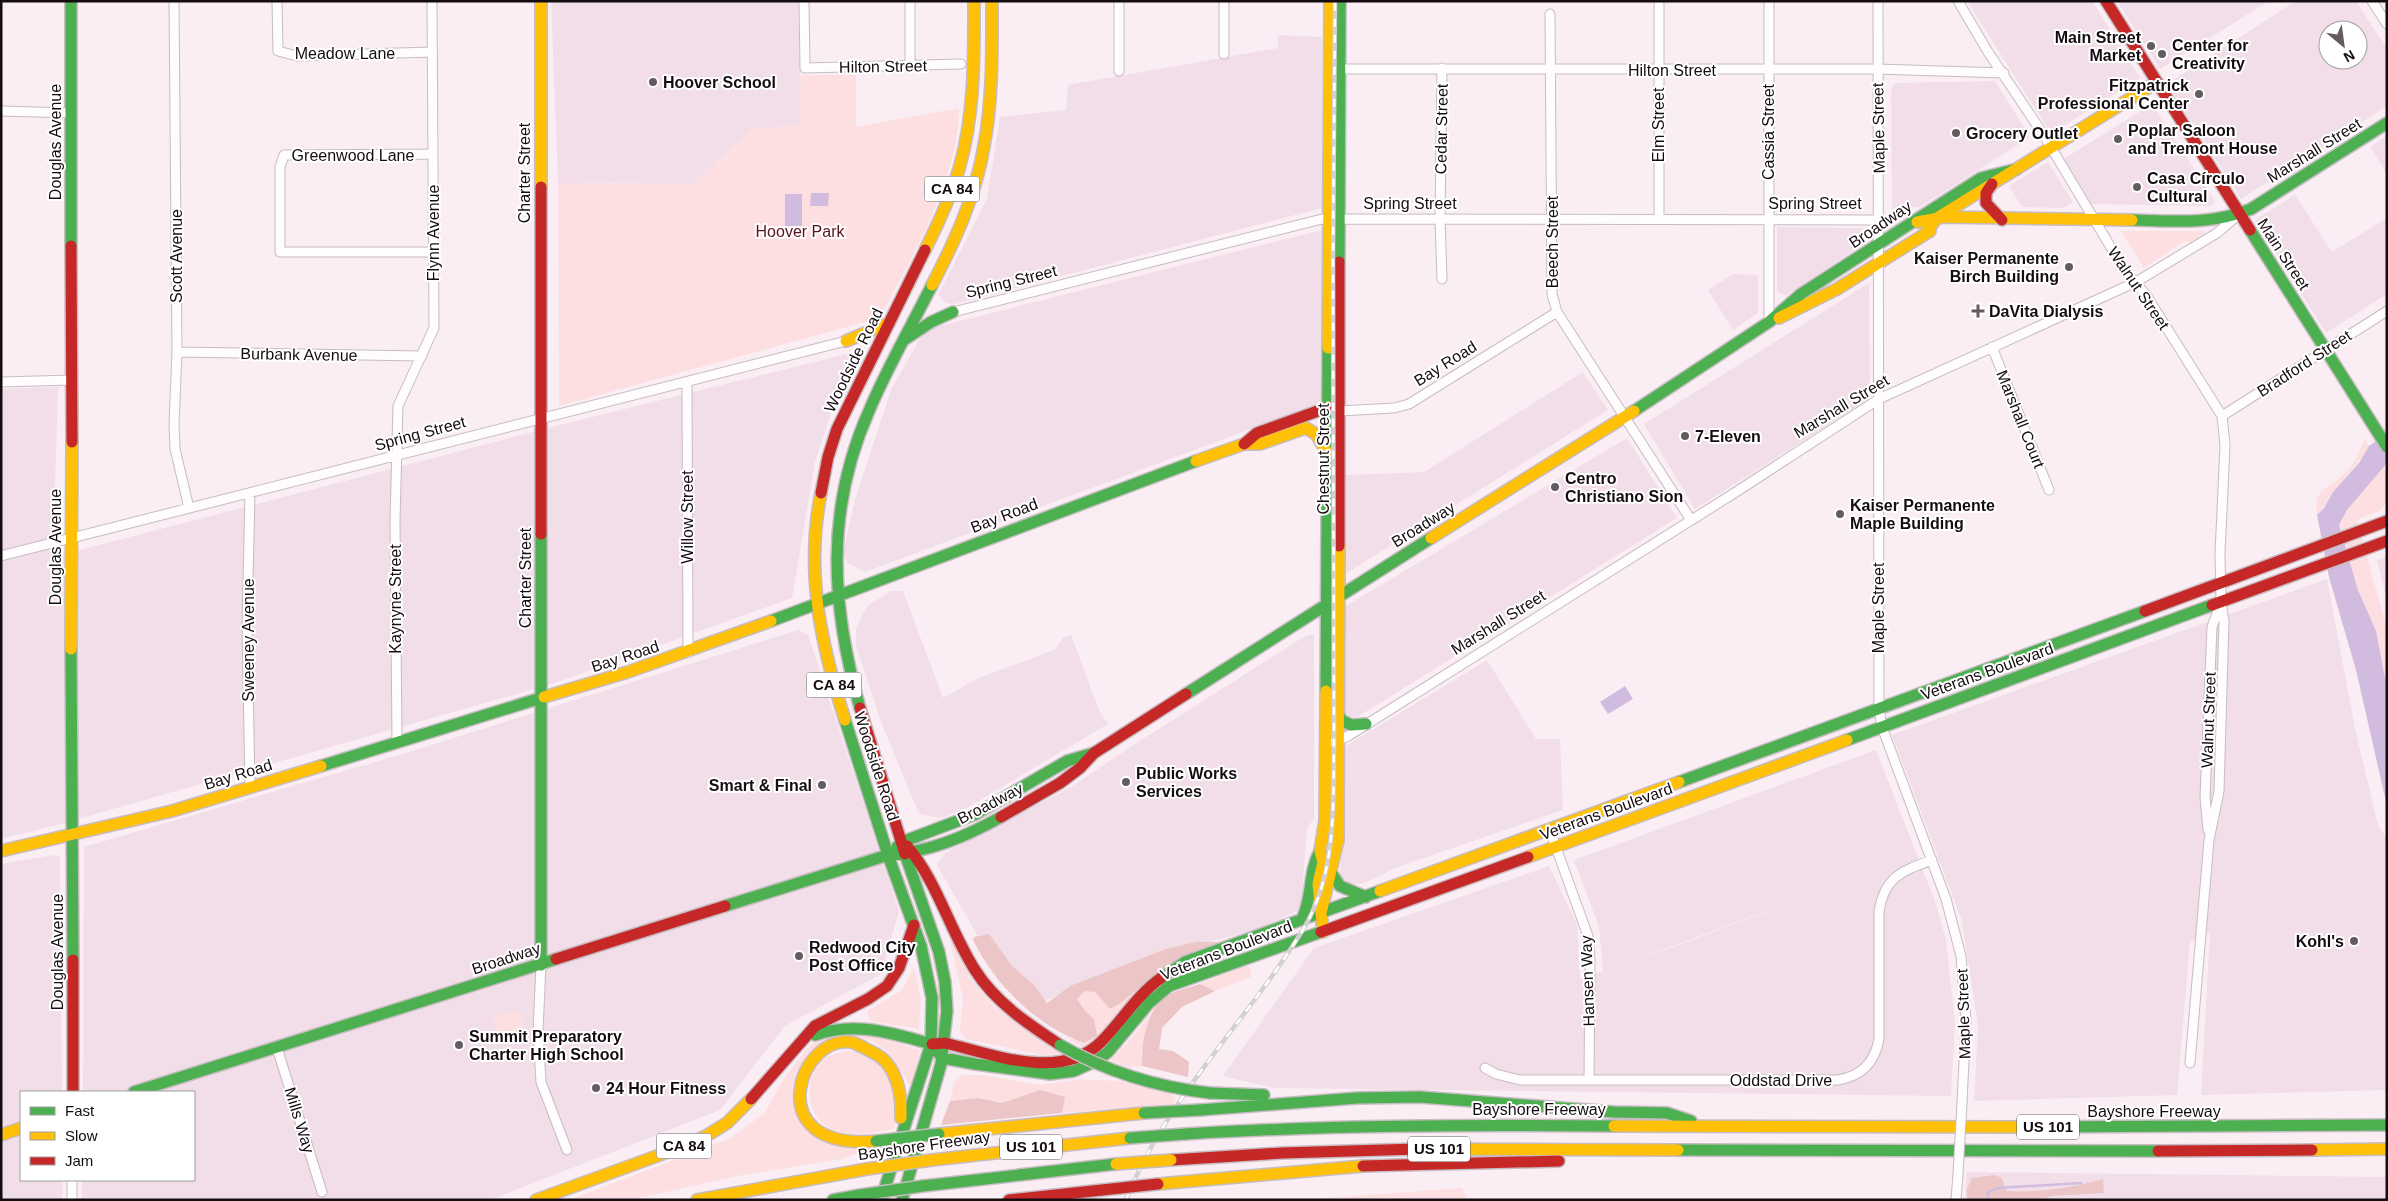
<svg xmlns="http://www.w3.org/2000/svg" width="2388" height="1201" font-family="Helvetica,sans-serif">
<rect width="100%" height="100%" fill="#faeef4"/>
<path fill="#f2dee8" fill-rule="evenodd" d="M551,1H798L802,124L751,130L693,184L558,183Z
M1967,1H2092L2140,78L2051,134Z
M2117,1H2269L2160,69Z
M2296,1H2356L2387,49V106L2241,199L2167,84ZM2328,30H2358V60H2328Z
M1278,35L1322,37V208L955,304L946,303L941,298L939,293L987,199L1000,117L1066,110L1068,85L1278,48Z
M1995,81L2030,137L1920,207L1892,209L1891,91L1894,83Z
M2152,104L2215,201L2211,206L2090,204L2062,160Z
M2387,136V174L2370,147Z
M2048,162L2073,202L2063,208L2022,207L2009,186Z
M2295,195L2332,252L2387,218V294L2326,333L2255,220Z
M1777,227L1863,228L1865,243L1785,296L1777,291Z
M1321,230V403L865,572L849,564L846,559L843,553L855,499L891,390L923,333L936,327Z
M1733,274L1758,275V313L1733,330L1708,290Z
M1869,283L1870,399L1695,509L1644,424Z
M851,353L815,462L792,598L555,683L57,825L1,839V389L58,387L53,557L552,427Z
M1583,372L1608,410L1345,574L1346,475L1424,472Z
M1627,438L1677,518L1372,708L1358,716L1349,717L1343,712L1344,607Z
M2387,557V601L2377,560Z
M2327,579L2355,729L2378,825L2387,839V1090L2201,1095L2210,933L2190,941L2177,1095L1974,1101L1978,1027L1962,921L1892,735Z
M891,591H903L943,698L976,679L1054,650L1063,638L1071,635L1099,710L1108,724L967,808L941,818L919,814L881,722L856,645V629L862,615L869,605Z
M798,630L808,635L899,911L881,974L785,1026L720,1110L490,1200H82V1180H194V1092H83L84,847L409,752Z
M1314,634V818L1307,829L1301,904L1298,911L1254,930L1179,950L1033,1005L1002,978L937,865L945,853L1071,787L1138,742L1305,636Z
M1487,660L1536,739H1560L1563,810L1392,869L1379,877L1360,884L1348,883L1341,875L1340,870L1343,843L1344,747Z
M1876,750L1935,901L1946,940L1955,1023L1951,1096L1274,1088L1223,1076L1314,948L1549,866L1577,924L1580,979L1603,971L1599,927L1574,860ZM1781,906L1668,949L1638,959L1780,906Z
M53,855L60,857L62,1092H21V1180H63L62,1200H1V864Z
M1967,1172L2387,1177V1200H1965Z"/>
<path fill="#fddfe1" d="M801,75H856V127L959,108C958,180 918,245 885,308L876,317L865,322L559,406L558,183L693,184L751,130L802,124Z
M2121,231H2204L2205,233L2189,244L2186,240L2144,268Z
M2365,440L2369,446C2359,464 2345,477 2333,493C2327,500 2324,508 2317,515C2313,487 2328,490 2345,473C2354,465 2359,451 2365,440Z
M2383,467L2387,474V503L2379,511L2357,520L2387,629V688L2376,631L2358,590L2339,525L2347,510Z
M949,936C962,965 976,992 1002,1012C1021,1028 1046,1041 1067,1054L1041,1055L966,1039L960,1031L963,999Z
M1250,966L1251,977L1215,991L1200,984L1238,968Z
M914,968L921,1000L919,1029L870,1021L867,1011L901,991Z
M1149,979L1113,1022L1084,1048L1063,1036L1084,1043L1094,1019L1085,1011L1077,999L1085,990L1095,992Z
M1161,1000L1141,1051L1142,1066L1128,1067L1110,1061L1131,1039Z
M520,1012L524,1027L519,1028L511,1036L500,1040L492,1018L506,1013Z
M873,1036L920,1050L911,1088C888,1046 871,1025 821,1045L799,1115L873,1148L841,1159L737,1176L631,1200H569L729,1139L765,1113L781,1083L807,1048L822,1037Z
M861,1050L888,1069L898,1108L894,1129C874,1133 853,1137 833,1130C805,1120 801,1073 827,1057C838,1051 849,1051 861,1050Z
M962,1075H981L1040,1085L1081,1079L1119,1081L1170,1094L1176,1098L1172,1104L1062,1113L1040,1090L1002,1103L978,1098L950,1101L955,1081Z
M1462,1188L1467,1200H1301Z"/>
<path fill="#ecc5c6" d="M989,934L1012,966L1035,986L1047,1003L1070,986L1166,949L1196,942H1224L1149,979L1121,1003L1110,1009L1095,992L1085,991L1077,999L1085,1011L1094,1019L1097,1036L1084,1043C1037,1026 995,985 973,940L974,937Z
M1200,984L1215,991L1182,1007L1162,1028L1159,1049L1173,1051L1189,1062L1188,1077L1142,1066C1141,1046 1146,1016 1161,1000C1170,991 1189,988 1200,984Z
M1040,1090L1065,1097L1062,1113L941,1125L950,1101L978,1098L1002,1103Z
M1994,1175L2002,1178L2006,1191C2039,1193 2071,1188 2103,1179L2104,1193L2051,1196L2042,1200H1967V1189L1972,1178Z"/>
<path fill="#d1bcdf" d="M811,193H829L828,206H810Z
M785,194H802V226H785Z
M2387,433V463L2347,510L2339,525L2358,590L2376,631L2387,688V806L2356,670L2329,577L2317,515L2324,508L2333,492L2359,463L2369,446Z
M1625,686L1633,699L1608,714L1600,702Z"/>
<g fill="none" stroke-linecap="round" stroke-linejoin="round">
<path stroke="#d1bcdf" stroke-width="2.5" d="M1988,1200V1192L1998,1188L2081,1183"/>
<defs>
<path id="street" d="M174,1L177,352L174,424L175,449L189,508
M277,1L278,51L297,56L432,52
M804,1L805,68L961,64
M910,1V65
M1769,1V322
M1878,1L1879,709L1882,727L1946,899L1961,956L1966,1021L1962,1102
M1958,1L1988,52L2043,134L2125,271L2146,295L2222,416L2225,445L2220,554L2221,602L2224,621L2219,791L2209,840L2190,1063
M2372,1L2387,24
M1550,14L1552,294L1557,312L1691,520
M1224,54V1
M1340,69H1877L2004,73
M1119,71V1
M1,111L71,113
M433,154L284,155L280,167V252H433
M1659,219V1
M1442,279L1440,219L1442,68
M953,312L1322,219L1878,220
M1992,347L2049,490
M177,352L422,356
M1,382L72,380
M687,382L688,652
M1339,411L1394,408L1409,404L1557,312
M2222,416L2387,311
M250,493L247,626L250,788
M1,556L846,341
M397,742L395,521L398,406L434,328L432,1
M1334,742L1348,736L1736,492L1879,399L2136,282L2217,233L2237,216
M1549,828L1588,936L1590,959L1589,1080
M2208,830L2205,797L2212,627L2221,602
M541,965L538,1031L541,1082L567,1150
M277,1048L322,1192
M1485,1068L1496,1074L1520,1080H1838C1862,1076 1875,1062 1879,1039V912C1884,877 1902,871 1932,860
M72,1200V1180
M1956,1200L1958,1174"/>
<path id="fast" d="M71,1V246
M2132,220C2172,221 2213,225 2251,209L2387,123
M2250,230L2387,447
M1339,262L1340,1
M904,340L931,322L953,312
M1634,411L1769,322L1801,294L1981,178L2017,169
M541,534V965
M771,621L1196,461
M71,649L73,960
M1326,691L1328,348
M1186,694L1431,538
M860,708C831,606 825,510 869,411C887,368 911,327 932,285
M1339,715L1341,720L1351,725L1366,724
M845,720L888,855L921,946L932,998L931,1044L881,1200
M1847,740L2212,605
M321,766L544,697
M1679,782L2145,611
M897,847L902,842L976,814L1067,761L1094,753
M1332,874L1340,886L1366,897
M725,906L888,855C929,852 965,837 1001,817
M1302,919C1313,897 1308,872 1320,851
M1161,978L1185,962L1380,891
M815,1035C854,1021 892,1033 931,1044
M935,1049L943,1058L975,1064L1050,1074L1074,1071L1096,1061L1108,1052L1149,1003L1169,986L1321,932
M134,1092L556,959
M1210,1093L1264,1095
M1200,1110L1357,1098L1420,1097L1614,1112L1667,1113L1691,1121
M2037,1127L2387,1125
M1186,1134C1329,1125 1471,1125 1614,1126
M1678,1150L2158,1151
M923,1186L1116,1164
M833,1200L860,1195
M902,1200L941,1064L947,1011L945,982L939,952L905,854"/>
<path id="slow" d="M541,1V187
M1917,222L1944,217L2132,220
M1924,235L1937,218L2157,82
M925,250C938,224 951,196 959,169C975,114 974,57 974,1
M932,285C955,241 976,195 984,146C993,98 992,49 992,1
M1779,318L1837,289L1930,231
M846,341L889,323
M1328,348L1330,1
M1196,461L1244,444H1260L1306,428L1316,434L1327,452
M821,493C805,572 821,645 845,720
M1431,538L1634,411
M71,649L72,442
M544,697L628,672L771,621
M1,851L172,811L321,766
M1528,857L1847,740
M1380,891L1679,782
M1322,909L1338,840L1339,546
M1323,932L1318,884L1323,862L1320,851L1325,820L1326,691
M1614,1126L2037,1127
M939,1134L1144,1113
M1,1135L21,1128
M876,1141C756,1152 801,1029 854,1043C860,1045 866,1049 872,1052C897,1063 902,1094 901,1118
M1418,1149L1678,1150
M2312,1150L2387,1149
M932,1160L1130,1138
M1158,1184L1363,1166
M536,1200L679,1148L706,1136L727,1123L751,1099
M697,1200L867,1169"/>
<path id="jam" d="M2106,1L2250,230
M1992,184L1986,193V203L2002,220
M541,187V534
M71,246L72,442
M1244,444L1257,433L1329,407
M821,493L828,457L837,429L925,250
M1339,546V262
M2212,605L2387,541
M2145,611L2387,521
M860,708L905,854
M1001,817L1060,783L1080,768L1094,753L1186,694
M907,846C938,883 949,929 975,970C995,1002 1028,1024 1060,1045
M1321,932L1528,857
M556,959L725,906
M73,960V1092
M932,1044L945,1043C992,1054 1061,1082 1101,1042C1121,1022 1138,994 1161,978
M751,1099L815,1026L868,999L887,986L899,968L914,925
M2158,1151L2312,1150
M1171,1160L1282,1153L1418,1149
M1363,1166L1559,1161
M1009,1200L1102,1190"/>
</defs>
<use href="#street" stroke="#c6bcc1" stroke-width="11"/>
<use href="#fast" stroke="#c6bcc1" stroke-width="14"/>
<use href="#slow" stroke="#c6bcc1" stroke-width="14"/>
<use href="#jam" stroke="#c6bcc1" stroke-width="14"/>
<use href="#street" stroke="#fefcfd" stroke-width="9"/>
<use href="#fast" stroke="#4caf50" stroke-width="11"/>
<use href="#slow" stroke="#ffc107" stroke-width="11"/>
<use href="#jam" stroke="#c62828" stroke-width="11"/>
<defs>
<path id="rail" d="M1126,1200C1166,1098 1248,1020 1304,928C1337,872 1333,805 1334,742L1333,259L1335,1"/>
</defs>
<use href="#rail" stroke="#d3d0d2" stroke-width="4.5"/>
<use href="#rail" stroke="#fff" stroke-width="2.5" stroke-dasharray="8" stroke-linecap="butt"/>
<defs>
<path id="street-bridge" d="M1958,1174L1962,1102"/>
<path id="fast-bridge" d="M1060,1045C1107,1072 1156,1087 1210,1093
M1144,1113L1200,1110
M1130,1138L1186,1134
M876,1141L939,1134
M860,1195L923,1186"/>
<path id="slow-bridge" d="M1116,1164L1171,1160
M867,1169L932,1160"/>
<path id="jam-bridge" d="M1102,1190L1158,1184"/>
</defs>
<use href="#street-bridge" stroke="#c6bcc1" stroke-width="11" stroke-linecap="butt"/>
<use href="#fast-bridge" stroke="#c6bcc1" stroke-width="14" stroke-linecap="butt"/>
<use href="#slow-bridge" stroke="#c6bcc1" stroke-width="14" stroke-linecap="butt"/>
<use href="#jam-bridge" stroke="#c6bcc1" stroke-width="14" stroke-linecap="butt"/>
<use href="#street-bridge" stroke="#fefcfd" stroke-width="9"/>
<use href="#fast-bridge" stroke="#4caf50" stroke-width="11"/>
<use href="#slow-bridge" stroke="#ffc107" stroke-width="11"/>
<use href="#jam-bridge" stroke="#c62828" stroke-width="11"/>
</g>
<g fill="#645b60" stroke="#fff" stroke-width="2">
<circle cx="2151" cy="46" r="5"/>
<circle cx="2162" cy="54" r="5"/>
<circle cx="653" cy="82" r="5"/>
<circle cx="2199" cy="94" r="5"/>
<circle cx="1956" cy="133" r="5"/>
<circle cx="2118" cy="139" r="5"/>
<circle cx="2137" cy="187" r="5"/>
<circle cx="2069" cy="267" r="5"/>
<path d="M1975.5 303.5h5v5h5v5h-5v5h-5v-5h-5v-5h5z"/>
<circle cx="1685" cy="436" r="5"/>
<circle cx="1555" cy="487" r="5"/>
<circle cx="1840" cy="514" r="5"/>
<circle cx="1126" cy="782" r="5"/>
<circle cx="822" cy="785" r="5"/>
<circle cx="2354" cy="941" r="5"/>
<circle cx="799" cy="956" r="5"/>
<circle cx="459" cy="1045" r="5"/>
<circle cx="596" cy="1088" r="5"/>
</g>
<g text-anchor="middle" stroke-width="4" stroke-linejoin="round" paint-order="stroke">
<g fill="#fff" stroke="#5a5558" stroke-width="1">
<rect x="924.5" y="176.5" width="55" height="25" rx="4"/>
<rect x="806.5" y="672.5" width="55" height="25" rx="4"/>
<rect x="2017" y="1114.5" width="62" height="25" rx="4"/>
<rect x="656.5" y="1133.5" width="55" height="25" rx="4"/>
<rect x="1000" y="1134.5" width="62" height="25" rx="4"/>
<rect x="1408" y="1136.5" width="62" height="25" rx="4"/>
</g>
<g font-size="15" font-weight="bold" fill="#140c11">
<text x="952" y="194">CA 84</text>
<text x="834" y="690">CA 84</text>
<text x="2048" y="1132">US 101</text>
<text x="684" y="1151">CA 84</text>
<text x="1031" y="1152">US 101</text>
<text x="1439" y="1154">US 101</text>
</g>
<g font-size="16" font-weight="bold" fill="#140c11" stroke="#fff" text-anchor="start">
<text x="2141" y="43" text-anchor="end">Main Street<tspan x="2141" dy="18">Market</tspan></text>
<text x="2172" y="51">Center for<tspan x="2172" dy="18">Creativity</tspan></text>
<text x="663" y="88">Hoover School</text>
<text x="2189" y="91" text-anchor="end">Fitzpatrick<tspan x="2189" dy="18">Professional Center</tspan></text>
<text x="2128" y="136">Poplar Saloon<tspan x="2128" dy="18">and Tremont House</tspan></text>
<text x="1966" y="139">Grocery Outlet</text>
<text x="2147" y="184">Casa Círculo<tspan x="2147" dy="18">Cultural</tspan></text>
<text x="2059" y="264" text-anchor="end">Kaiser Permanente<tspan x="2059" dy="18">Birch Building</tspan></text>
<text x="1989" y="317">DaVita Dialysis</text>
<text x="1695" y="442">7-Eleven</text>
<text x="1565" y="484">Centro<tspan x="1565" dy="18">Christiano Sion</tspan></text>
<text x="1850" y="511">Kaiser Permanente<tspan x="1850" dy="18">Maple Building</tspan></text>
<text x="1136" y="779">Public Works<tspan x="1136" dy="18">Services</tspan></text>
<text x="812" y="791" text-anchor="end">Smart &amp; Final</text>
<text x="2344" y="947" text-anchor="end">Kohl's</text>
<text x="809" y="953">Redwood City<tspan x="809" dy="18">Post Office</tspan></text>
<text x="469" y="1042">Summit Preparatory<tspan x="469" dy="18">Charter High School</tspan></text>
<text x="606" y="1094">24 Hour Fitness</text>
</g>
<g font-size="16" fill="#140c11" stroke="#fff">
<text x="345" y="59">Meadow Lane</text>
<text transform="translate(883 66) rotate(-1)" y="6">Hilton Street</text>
<text x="1672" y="76">Hilton Street</text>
<text transform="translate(1658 125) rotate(-90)" y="6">Elm Street</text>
<text transform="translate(1878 128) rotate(-91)" y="6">Maple Street</text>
<text transform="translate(1441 129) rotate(-89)" y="6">Cedar Street</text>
<text transform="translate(1768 132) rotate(-90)" y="6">Cassia Street</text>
<text transform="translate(55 142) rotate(-90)" y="6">Douglas Avenue</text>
<text transform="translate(2314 150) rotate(-32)" y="6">Marshall Street</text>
<text x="353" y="161">Greenwood Lane</text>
<text transform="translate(524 173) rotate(-90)" y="6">Charter Street</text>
<text x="1410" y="209">Spring Street</text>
<text x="1815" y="209">Spring Street</text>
<text transform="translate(1880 224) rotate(-34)" y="6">Broadway</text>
<text transform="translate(433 233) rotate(-90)" y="6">Flynn Avenue</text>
<text transform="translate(1552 242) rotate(-90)" y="6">Beech Street</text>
<text transform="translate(2284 254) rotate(57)" y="6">Main Street</text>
<text transform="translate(176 256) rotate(-90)" y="6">Scott Avenue</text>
<text transform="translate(1011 281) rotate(-14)" y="6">Spring Street</text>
<text transform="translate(2139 288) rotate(56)" y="6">Walnut Street</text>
<text transform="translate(299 354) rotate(1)" y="6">Burbank Avenue</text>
<text transform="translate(853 360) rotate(-64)" y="6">Woodside Road</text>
<text transform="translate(1445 363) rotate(-32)" y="6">Bay Road</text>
<text transform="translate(2304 363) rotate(-33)" y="6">Bradford Street</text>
<text transform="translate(1841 406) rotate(-31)" y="6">Marshall Street</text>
<text transform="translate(2021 419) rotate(68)" y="6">Marshall Court</text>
<text transform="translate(420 433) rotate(-15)" y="6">Spring Street</text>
<text transform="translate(1323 459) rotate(-90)" y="6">Chestnut Street</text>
<text transform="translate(1004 515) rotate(-21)" y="6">Bay Road</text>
<text transform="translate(687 517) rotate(-90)" y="6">Willow Street</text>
<text transform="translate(1423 524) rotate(-32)" y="6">Broadway</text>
<text transform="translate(55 547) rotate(-90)" y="6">Douglas Avenue</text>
<text transform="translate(525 578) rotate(-90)" y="6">Charter Street</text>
<text transform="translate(395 599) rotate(-90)" y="6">Kaynyne Street</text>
<text transform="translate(1878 608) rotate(-90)" y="6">Maple Street</text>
<text transform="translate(1498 622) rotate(-32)" y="6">Marshall Street</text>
<text transform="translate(248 640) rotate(-90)" y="6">Sweeney Avenue</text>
<text transform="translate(625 656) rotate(-18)" y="6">Bay Road</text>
<text transform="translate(1987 671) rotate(-20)" y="6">Veterans Boulevard</text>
<text transform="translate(2208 720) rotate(-88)" y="6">Walnut Street</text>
<text transform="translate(877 766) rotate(72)" y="6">Woodside Road</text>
<text transform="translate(238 774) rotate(-17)" y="6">Bay Road</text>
<text transform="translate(990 803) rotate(-27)" y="6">Broadway</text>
<text transform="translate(1606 811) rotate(-20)" y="6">Veterans Boulevard</text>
<text transform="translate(1226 950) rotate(-21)" y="6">Veterans Boulevard</text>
<text transform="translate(57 952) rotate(-90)" y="6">Douglas Avenue</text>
<text transform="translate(506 958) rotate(-18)" y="6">Broadway</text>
<text transform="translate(1587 981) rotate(-92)" y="6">Hansen Way</text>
<text transform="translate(1963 1014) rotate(-92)" y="6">Maple Street</text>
<text x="1781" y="1086">Oddstad Drive</text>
<text x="1539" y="1115">Bayshore Freeway</text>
<text x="2154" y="1117">Bayshore Freeway</text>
<text transform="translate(300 1120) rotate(73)" y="6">Mills Way</text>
<text transform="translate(924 1145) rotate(-8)" y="6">Bayshore Freeway</text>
</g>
<g font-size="16" fill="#5a1419" stroke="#fff">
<text x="800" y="237">Hoover Park</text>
</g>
</g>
<rect width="2388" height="1201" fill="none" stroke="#140c11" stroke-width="5"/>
<rect x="20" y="1091" width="175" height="90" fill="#ffffff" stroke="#a19ea0"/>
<rect x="30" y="1107" width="25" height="8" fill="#4caf50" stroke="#a19ea0"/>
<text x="65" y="1116" font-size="15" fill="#140c11">Fast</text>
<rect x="30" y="1132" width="25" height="8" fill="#ffc107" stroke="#a19ea0"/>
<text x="65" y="1141" font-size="15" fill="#140c11">Slow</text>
<rect x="30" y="1157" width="25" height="8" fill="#c62828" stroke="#a19ea0"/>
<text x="65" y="1166" font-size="15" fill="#140c11">Jam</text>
<g transform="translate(2343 45) rotate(151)"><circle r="24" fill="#ffffff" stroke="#a19ea0"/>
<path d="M0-4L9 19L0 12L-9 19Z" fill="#645b60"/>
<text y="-8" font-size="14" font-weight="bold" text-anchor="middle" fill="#140c11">N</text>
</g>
</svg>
